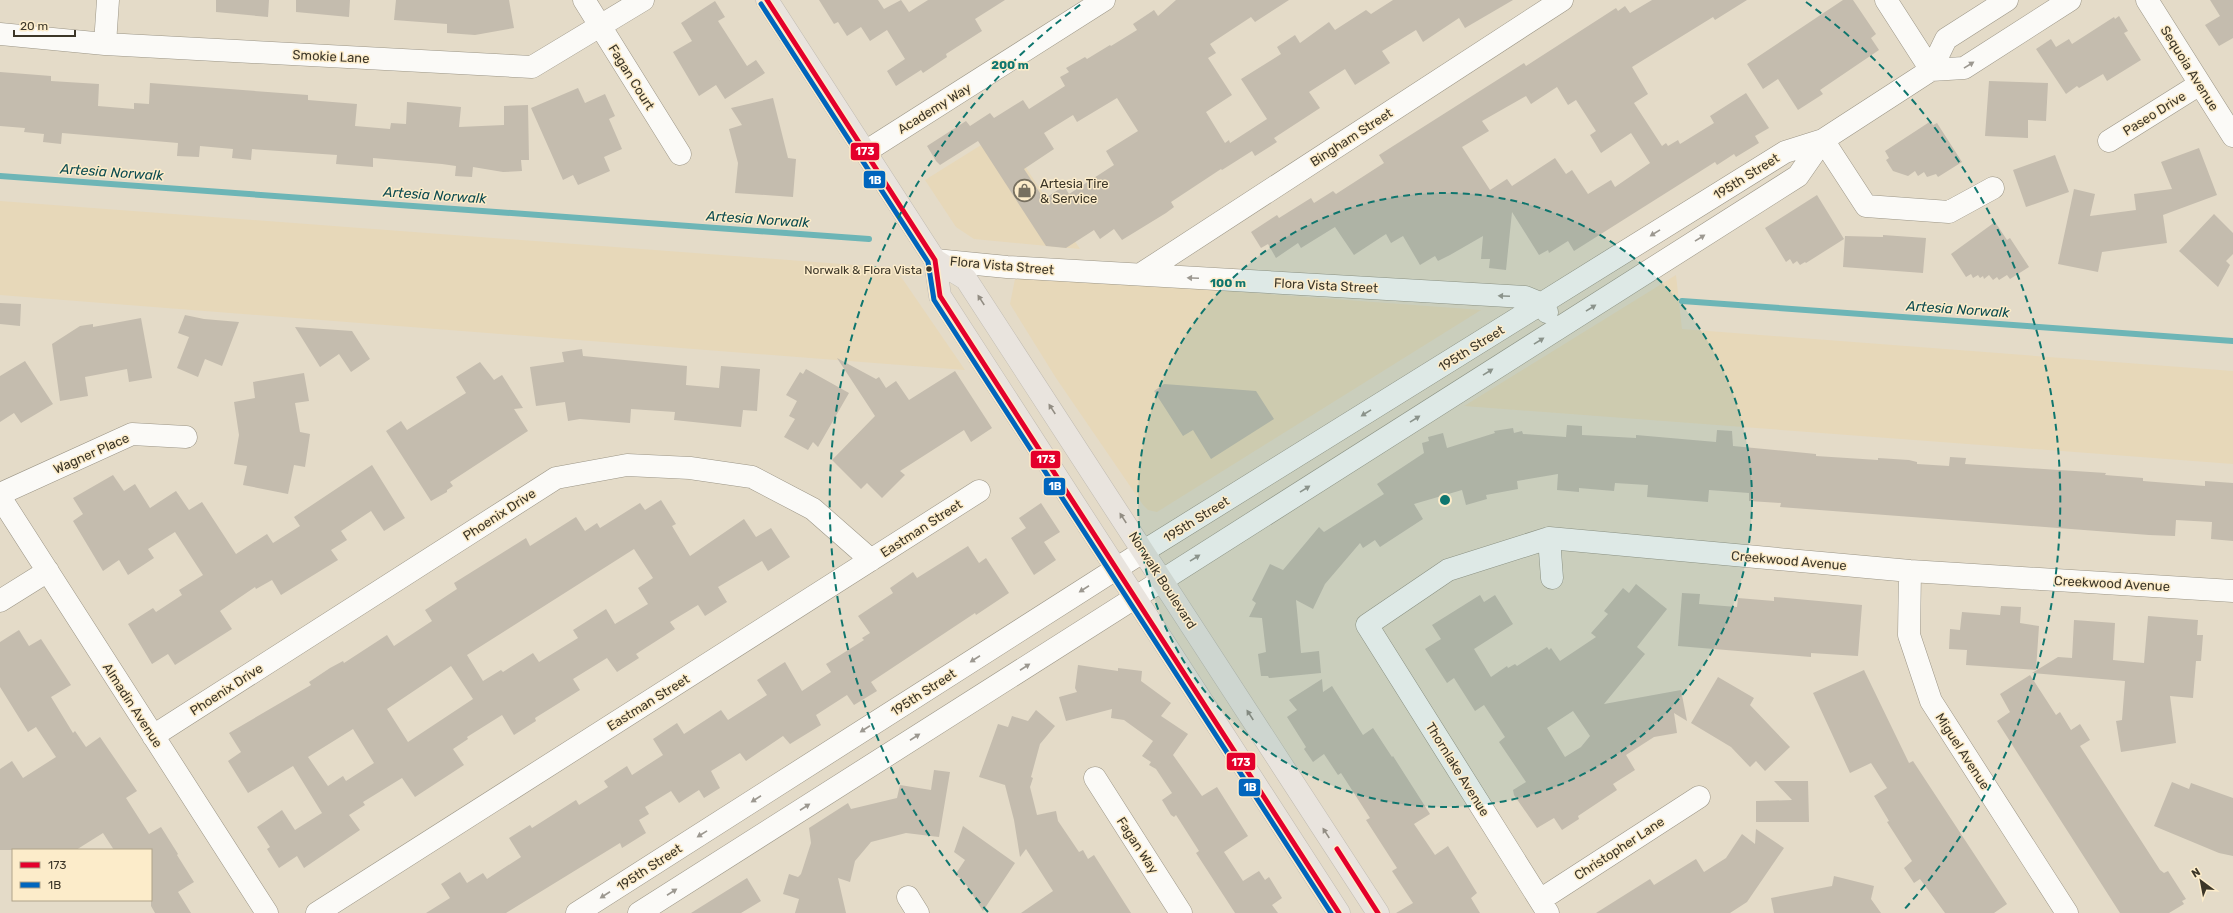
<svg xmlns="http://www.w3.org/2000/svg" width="2233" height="913" font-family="Rubik,sans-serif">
<rect width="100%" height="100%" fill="#e4dbc8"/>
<path fill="#e7d8b9" d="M1002,132L1080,249L974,239L956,227L925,180Z
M0,201L895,268L965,370L0,295Z
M1676,275L1682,329L2233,371V464L1464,406Z
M1027,276L1481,310L1157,512L1148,510L1143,505L1056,378L1010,304L1015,279Z"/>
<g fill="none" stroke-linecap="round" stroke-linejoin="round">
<path stroke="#6db5b6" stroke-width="6" d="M0,176L869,239
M1682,301L2233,341"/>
</g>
<path fill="#c4bcae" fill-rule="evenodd" d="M216,0H269L268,17L216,12Z
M296,0H350L349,17L296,12Z
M396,0H509L514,28L475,35L447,33V24L394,20Z
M819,0H878L884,9L901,0L909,12L928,0H1005L975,19L982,31L946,54L947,57L923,73L921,70L896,86L887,71L905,59L887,30L870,41L861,27L847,36L838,22L834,24Z
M1176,0H1289L1255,22L1251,17L1210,44L1216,53L1208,58L1232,95L1206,112L1225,143L1229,140L1230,143L1267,119L1241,79L1281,54L1277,47L1295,35L1300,43L1329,22L1335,30L1366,10L1371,14L1393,0H1513L1465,28L1459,18L1423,42L1416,30L1382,51L1390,63L1355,85L1345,69L1309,92L1320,108L1274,138L1277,142L1255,156L1252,151L1222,170L1221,169L1171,202L1174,207L1166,213L1122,240L1114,229L1100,239L1094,230L1066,248L1046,246L978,141L940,165L936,161L927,146L966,121L970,126L990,113L994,118L1023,100L1029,109L1065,86L1060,77L1069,72L1066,68L1085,57L1087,59L1110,45L1111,46L1137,30L1133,24L1154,10L1158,16ZM1117,98L1138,131L1106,151L1114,165L1069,194L1064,186L1044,199L1024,169L1054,149L1044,133L1073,115L1077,122Z
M1652,0H1747L1715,20L1713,17L1632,67L1648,94L1634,103L1662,146L1666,143L1668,146L1678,140L1680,144L1714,123L1710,116L1746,93L1769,128L1755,136L1759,143L1736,157L1734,154L1717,165L1715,162L1574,251L1568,241L1549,253L1548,250L1539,255L1512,212L1506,270L1489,268L1490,259H1481L1483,236L1450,255L1438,261L1435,256L1420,265L1403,236L1391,243L1386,234L1354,255L1335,227L1301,248L1298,243L1276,258L1268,244L1261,248L1251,232L1277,215L1279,218L1311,198L1314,203L1333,191L1336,194L1384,163L1379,155L1524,63L1526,66L1616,8L1618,11L1625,6L1630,13ZM1557,87L1568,105L1576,100L1596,131L1590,135L1601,153L1631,133L1650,163L1615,187L1611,180L1588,194L1572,170L1566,174L1555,158L1512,186L1507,179L1490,190L1462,147L1489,131L1482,121L1526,96L1531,104Z
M1843,0H1853L1876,34L1871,38L1879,50L1820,90L1823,94L1798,110L1778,79L1763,89L1747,64Z
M2210,0H2233V38L2219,46L2205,25L2220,16Z
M715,1L725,17L718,21L747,66L756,60L765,73L725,99L716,85L699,96L673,52L692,41L681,23Z
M2119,16L2128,31L2124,33L2141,60L2107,81L2103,74L2079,88L2077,86L2066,94L2036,49L2051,39L2056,47L2069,39L2072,44L2114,17L2115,19Z
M0,72L51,76V81L99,84L98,106L134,109V103L149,104L150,83L308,95V100L357,104L355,126L390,129L391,123L406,124L407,102L461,107L459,127L504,125V106L528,105L529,160H521L522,171L503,172L473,167L472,177L455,176L456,166L442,164L373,158V167L336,164L337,155L252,149L251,160L232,158L233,149L200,146L199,157L177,156L178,143L62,133L61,144L43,142L44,134L24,132L25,128L0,126Z
M1989,81L2048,83L2046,121L2028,120V138L1985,136Z
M578,88L585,103L605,94L615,116L609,119L622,149L604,157L610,171L578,185L573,175L563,180L531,108Z
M773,98L788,158L796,159L793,197L735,193L738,163L729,129L742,125L731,108Z
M1931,121L1933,125L1937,123L1962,162L1938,177L1936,174L1927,177L1924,172L1918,176L1915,171L1908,176L1893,171L1886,160L1889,158L1885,151Z
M2199,148L2217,195L2163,215L2167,243L2102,252L2098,272L2058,264L2074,189L2095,194L2090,216L2136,210L2134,194L2172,189L2161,162Z
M2055,155L2069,192L2026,207L2013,170Z
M1817,195L1844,239L1806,263L1805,262L1800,265L1797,261L1793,264L1790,259L1786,262L1765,228Z
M2214,214L2233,233V254L2226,261L2230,265L2218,287L2179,251Z
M1995,222L2007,240L2010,238L2029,267L2010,279L2007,275L1999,280L1997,277L1993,280L1989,275L1984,279L1983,276L1980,278L1978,275L1973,278L1971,274L1966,277L1951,254Z
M1883,235L1926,238L1923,273L1843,267L1845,236L1883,237Z
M0,303L21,304L20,326L0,324Z
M185,315L204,319L239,322L222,366L205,359L198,377L177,368L189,337L178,333Z
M141,318L152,378L129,382L127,369L85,377L88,396L60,401L52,344L80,326L93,324V327Z
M295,327L352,331L370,359L351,372L339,354L320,367Z
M582,349L583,356L687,366L686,385L719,388L721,366L760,369L757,411L743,410L741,427L674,420L675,412L631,409L630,423L580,419L568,421L565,402L536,406L530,367L564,362L562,352Z
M837,358L876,379L879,377L886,388L896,381L909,400L955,371L992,428L971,442L964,430L900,471L905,475L882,498L867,483L861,489L832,460L875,416Z
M25,361L53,404L21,423L14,413L0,422V376Z
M480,362L494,380L502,375L523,408L514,409L528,431L450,482L453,486L447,490V492L431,501L386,431L401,421L407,430L466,393L456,377Z
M806,369L849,393L818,447L813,442L808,450L784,437L795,419L789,416L797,401L786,395L800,372L803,374Z
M304,373L309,401L295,403L300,432L310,434L305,467L294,465L288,494L243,485L247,466L234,464L239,435L234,402L255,398L253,382Z
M1164,384L1256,391L1274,419L1211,459L1193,430L1183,436L1154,391Z
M1567,425L1582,426V435L1636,438V435L1716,442L1717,430L1732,431L1733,446L1816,454V456L1878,460V458L1909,460L1917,462V464L1949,466L1950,457L1966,458L1965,464L2106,473L2105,475L2143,478V481L2205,486V481L2233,483V541L2211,539L2212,522L2176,520L2175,536L2149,535L1780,507L1781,503L1749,501V493L1709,490L1708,502L1647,497L1648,485L1615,483L1614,491L1579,488V492L1557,490L1558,474L1517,481L1518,489L1486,495L1487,499L1466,505L1462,490L1414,504L1423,519L1380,547L1375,540L1363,548L1360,543L1325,584L1313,609L1296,600L1301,653L1319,651L1321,673L1269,678L1268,676H1261L1258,654L1266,652L1262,618L1249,617L1256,603L1252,600L1270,564L1283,570L1319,527L1324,532L1384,494L1377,484L1424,453L1422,443L1429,441L1428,437L1443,433L1447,448L1495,433L1494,431L1513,428L1514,433L1522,431L1523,434L1566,437Z
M372,465L405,518L384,531L371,511L341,531L347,540L331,550L338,560L281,595L272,580L256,589L255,587L220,611L232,629L175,665L168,654L152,664L128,624L153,608L156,612L182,595L179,590L203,575L175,532L148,549L154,558L128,575L119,560L103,571L73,521L83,514L73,498L113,475L124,491L135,484L150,508L176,491L189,510L202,502L236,554L267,534L273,543L300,526L294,517Z
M661,500L676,524L672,526L690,556L744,519L756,537L771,528L790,557L768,571L762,561L718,587L727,602L705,616L698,605L670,622L675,629L636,654L639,658L617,672L607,658L573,679L580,690L535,718L536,721L514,735L502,715L467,737L468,739L453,749L464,765L415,797L402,778L363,802L365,805L349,815L360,830L304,868L297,856L279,868L267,849L270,847L257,827L282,810L295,830L322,813L293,766L248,793L228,761L241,752L229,733L311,685L309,682L330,668L343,661L344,663L387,635L394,646L432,621L425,610L457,589L454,583L526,538L530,546L576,517L585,531L597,523L600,528L640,503L645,510ZM634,549L653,578L638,588L648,604L615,624L606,609L603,611L573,630L578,638L539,662L533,653L503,672L501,670L483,681L467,655ZM451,666L473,699L408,742L387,709ZM353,729L374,763L346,781L343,776L328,786L308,757Z
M1041,503L1060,532L1044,542L1056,560L1034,575L1011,538L1026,528L1019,518Z
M968,546L979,563L986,558L1009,593L976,615L975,613L871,682L877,691L854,705L847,695L816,715L821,725L790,744L783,736L746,761L740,753L711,771L720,788L704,798L699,790L679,803L671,791L645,807L649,814L639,820L646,833L622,848L620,843L506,913H426L450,898L441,884L460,872L467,883L483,873L487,879L521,857L509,838L530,825L532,828L576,800L579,805L608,787L604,781L627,766L632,775L663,755L653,739L677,723L684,734L721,710L728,720L767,695L757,680L785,662L802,691L831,672L826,664L864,640L862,638L870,633L858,616L893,593L890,588L913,572L917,578Z
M1636,584L1667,609L1637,647L1645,654L1604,704L1681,690L1687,721L1674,713L1677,733L1654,737L1626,755L1635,770L1613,784L1617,790L1578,816L1579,819L1562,830L1554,818L1537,828L1514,795L1513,790L1526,782L1499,742L1505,737L1484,705L1475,711L1454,678L1447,683L1425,649L1441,639L1432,625L1480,595L1484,602L1495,595L1513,624L1474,649L1491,677L1507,666L1508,668L1515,664L1517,666L1547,647L1549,650L1551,648L1560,661L1596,637L1591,633L1608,614L1604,611L1623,588L1629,593ZM1573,711L1590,736L1581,747L1565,757L1547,728Z
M1682,593L1700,594L1699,604L1737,607L1738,598L1774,601V597L1862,605L1858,656L1811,653V657L1678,646Z
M2001,606L2021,607L2020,623L2039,626L2036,670L1966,665L1967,650L1949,649L1950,629L1960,630L1962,612L2000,615Z
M2148,616L2198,620L2197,635H2203L2201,661H2196L2193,698L2170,696L2176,743L2121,752L2116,721L2122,720L2125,681L2032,673L2058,657L2072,658L2074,620L2115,623L2113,660L2144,663Z
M19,630L29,646L41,639L71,685L51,697L73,733L75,731L86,747L100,737L137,791L126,798L149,834L161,827L178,854L177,855L194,882L178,892L191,913H155L151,906V850H114L103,833L76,850H0V769L12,761L23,778L56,757L36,727L28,732L0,687V642Z
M1078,665L1118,671V668L1142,671L1141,681L1171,703L1161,716L1188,734L1173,755L1202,796L1217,787L1248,836L1224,852L1243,881L1259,871L1265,880L1269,877L1282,898L1272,905L1278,913H1235L1196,853L1199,851L1176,815L1174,817L1171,815L1162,800L1172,793L1156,769L1149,765L1151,762L1142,756L1153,741L1124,720L1111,718L1112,709L1066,721L1059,697L1077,692L1075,688Z
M1864,670L1909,763L1913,761L2007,904L1994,913H1945L1920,879L1914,883L1904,868L1912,861L1887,822L1889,821L1874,796L1887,788L1871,763L1850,773L1813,693Z
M2030,675L2056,715L2060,712L2071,730L2080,724L2090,740L2080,746L2160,870L2164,873L2168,871L2186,899L2182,901L2184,904L2169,913H2120L1997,721L2010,712L2000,694Z
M1718,677L1754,698L1750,705L1790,747L1765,771L1756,761L1750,767L1731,747L1691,723Z
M1322,679L1323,692L1332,686L1363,735L1373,728L1392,757L1393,756L1430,814L1414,824L1435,855L1448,846L1477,893L1471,898L1480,913H1396L1413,903L1392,871L1397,868L1366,820L1370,818L1341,773L1338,775L1324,754L1313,762L1304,749L1306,747L1287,717L1297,710L1289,700Z
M1036,710L1055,726L1040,744L1031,777L1033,778L1030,787L1037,815L1056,811L1058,821L1079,852L1083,850L1088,859L1094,855L1131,913H1021L1053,891L1026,849L1020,857L1014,820L1005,785L979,777L998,724L1008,727L1012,716L1028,721Z
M934,770L950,772L939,837L906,833L871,842L855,861L850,882L838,878L846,913H795L799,899L783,894L789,874L798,877L801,874L811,843L809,828L848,803L851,809L897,798L900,785L931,790Z
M1774,781H1808L1809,822H1756V801L1792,800Z
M2172,782L2189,789L2191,783L2233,798V856L2219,853L2154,826Z
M963,826L1015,863L983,911L963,880L955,875L965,860L954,852Z
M1756,829L1784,848L1747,902L1730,913H1596L1650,879L1654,885L1696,859L1704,872L1726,858L1742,834L1755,844Z
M1834,876L1874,886L1871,899L1881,913H1774L1771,898L1832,886Z
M747,878L761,901L741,913H691Z"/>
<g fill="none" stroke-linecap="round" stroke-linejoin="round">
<defs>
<path id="minor" d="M584,0L680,154
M1886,0L1931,70
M2147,0L2233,136
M0,34L105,44L532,67L643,0
M105,44L108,0
M1931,70L1946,39L2007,0
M1823,140L1866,206L1949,212L1993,188
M2109,141L2200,84
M865,152L1104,0
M935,260L1007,267L1525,297L1542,304L1547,312
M1141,274L1562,0
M0,494L132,434L186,437
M0,497L267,913
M1549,538L1552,578
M1910,571L1909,635L1931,701L2067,913
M0,601L48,571
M153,736L556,478L627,465L690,468L752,477L813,509L871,560
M1095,778L1181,913
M908,897L918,913
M1540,900L1699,797
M317,913L979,491
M577,913L1144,551L1785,152L1823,140L1931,70L1964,68L2070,0
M639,913L1798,176L1823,140
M1548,913L1367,625L1448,570L1549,538L1910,571L2233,591"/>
<path id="major" d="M767,0L935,260L940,296L1339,913
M935,260L966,279L1378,913"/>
</defs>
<use href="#minor" stroke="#9b9586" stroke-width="23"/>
<use href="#major" stroke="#c0bbb1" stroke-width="23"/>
<use href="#minor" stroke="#fbfaf7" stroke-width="22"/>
<use href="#major" stroke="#e9e4de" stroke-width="22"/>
<defs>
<path id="bus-1" d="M767,0L935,260L940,296L1339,913
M1337,849L1378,913"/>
<path id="bus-2" d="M761,4L928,262L934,300L1331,913"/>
</defs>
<use href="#bus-1" stroke="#fcecca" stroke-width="8"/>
<use href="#bus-2" stroke="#fcecca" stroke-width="8"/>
<use href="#bus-1" stroke="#e4002b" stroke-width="5"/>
<use href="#bus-2" stroke="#0065bd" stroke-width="5"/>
</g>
<defs><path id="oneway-solid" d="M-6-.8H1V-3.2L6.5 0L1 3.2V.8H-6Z"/></defs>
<g fill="#9c9890">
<use href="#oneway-solid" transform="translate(1969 65) rotate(-32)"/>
<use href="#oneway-solid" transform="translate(1655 233) rotate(148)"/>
<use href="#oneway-solid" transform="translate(1700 238) rotate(-32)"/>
<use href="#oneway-solid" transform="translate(1193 278) rotate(-177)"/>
<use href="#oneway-solid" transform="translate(1504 296) rotate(-177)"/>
<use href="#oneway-solid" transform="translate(1591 308) rotate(-32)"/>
<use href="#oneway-solid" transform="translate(1539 341) rotate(-32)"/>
<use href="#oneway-solid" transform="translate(1488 372) rotate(-32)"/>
<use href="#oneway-solid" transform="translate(1366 413) rotate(148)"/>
<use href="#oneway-solid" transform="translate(1415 419) rotate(-32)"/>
<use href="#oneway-solid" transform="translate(1305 489) rotate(-32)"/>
<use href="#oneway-solid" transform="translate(1195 558) rotate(-32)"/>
<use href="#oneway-solid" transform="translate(1084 589) rotate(147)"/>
<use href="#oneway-solid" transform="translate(975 659) rotate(147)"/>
<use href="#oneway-solid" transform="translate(1025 667) rotate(-33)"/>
<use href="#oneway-solid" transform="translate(865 729) rotate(147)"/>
<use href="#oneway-solid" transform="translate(915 737) rotate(-33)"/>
<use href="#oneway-solid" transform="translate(756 799) rotate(147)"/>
<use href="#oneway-solid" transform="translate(805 807) rotate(-33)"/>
<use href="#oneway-solid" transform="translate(702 834) rotate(148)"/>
<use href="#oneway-solid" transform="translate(672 892) rotate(-33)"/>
<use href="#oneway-solid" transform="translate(605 895) rotate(147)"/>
</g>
<g fill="#928d83">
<use href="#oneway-solid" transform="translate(981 300) rotate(-123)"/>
<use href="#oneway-solid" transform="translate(1052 409) rotate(-123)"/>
<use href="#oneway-solid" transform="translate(1123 518) rotate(-123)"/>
<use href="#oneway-solid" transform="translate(1250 715) rotate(-123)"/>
<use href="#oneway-solid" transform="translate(1326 833) rotate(-123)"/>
</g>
<circle cx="1445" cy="500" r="307" fill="#0f766e" fill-opacity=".12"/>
<g fill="none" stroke="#0f766e" stroke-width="2" stroke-dasharray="7 5">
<circle cx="1445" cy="500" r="307"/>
<path d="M988 912A615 615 0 0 1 1084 2M1806 2A615 615 0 0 1 1902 912"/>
</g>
<defs>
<symbol id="shop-ring" viewBox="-11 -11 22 22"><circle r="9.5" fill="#fcecca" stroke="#777060" stroke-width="1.5"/><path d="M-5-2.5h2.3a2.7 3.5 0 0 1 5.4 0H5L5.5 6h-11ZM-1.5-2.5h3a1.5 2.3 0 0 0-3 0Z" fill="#777060"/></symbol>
</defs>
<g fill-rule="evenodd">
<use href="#shop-ring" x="1012" y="178" width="25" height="25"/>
</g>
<circle fill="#3c3628" stroke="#fcecca" stroke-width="1.5" cx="929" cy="269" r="3.5"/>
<g text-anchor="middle" stroke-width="3" stroke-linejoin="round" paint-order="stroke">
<g font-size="12" fill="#3c3628" stroke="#fcecca" text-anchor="end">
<text x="922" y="274">Norwalk &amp; Flora Vista</text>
</g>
<g font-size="13" fill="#3c3628" stroke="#fcecca">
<text transform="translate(331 56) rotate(3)" y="5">Smokie Lane</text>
<text transform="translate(2190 68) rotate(58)" y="5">Sequoia Avenue</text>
<text transform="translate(632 77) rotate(58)" y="5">Fagan Court</text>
<text transform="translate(934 108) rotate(-32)" y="5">Academy Way</text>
<text transform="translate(2154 113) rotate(-32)" y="5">Paseo Drive</text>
<text transform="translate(1351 137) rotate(-33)" y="5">Bingham Street</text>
<text transform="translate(1746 176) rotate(-32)" y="5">195th Street</text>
<text transform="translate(1002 265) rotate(5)" y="5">Flora Vista Street</text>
<text transform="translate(1326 285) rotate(3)" y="5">Flora Vista Street</text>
<text transform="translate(1471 348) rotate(-32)" y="5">195th Street</text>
<text transform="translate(91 453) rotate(-24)" y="5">Wagner Place</text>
<text transform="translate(499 514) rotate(-33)" y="5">Phoenix Drive</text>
<text transform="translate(1196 519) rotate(-32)" y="5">195th Street</text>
<text transform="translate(921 528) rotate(-33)" y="5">Eastman Street</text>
<text transform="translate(1789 560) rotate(5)" y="5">Creekwood Avenue</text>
<text transform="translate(1163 580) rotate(57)" y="5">Norwalk Boulevard</text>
<text transform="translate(2112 583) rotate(3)" y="5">Creekwood Avenue</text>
<text transform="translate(226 689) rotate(-33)" y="5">Phoenix Drive</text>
<text transform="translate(923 692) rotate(-33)" y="5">195th Street</text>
<text transform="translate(648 702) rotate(-32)" y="5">Eastman Street</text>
<text transform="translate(133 705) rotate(57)" y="5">Almadin Avenue</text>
<text transform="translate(1963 751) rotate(57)" y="5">Miguel Avenue</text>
<text transform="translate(1458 769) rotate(58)" y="5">Thornlake Avenue</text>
<text transform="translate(1138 845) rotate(57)" y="5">Fagan Way</text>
<text transform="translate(1619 848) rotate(-33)" y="5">Christopher Lane</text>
<text transform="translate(649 867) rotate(-33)" y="5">195th Street</text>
</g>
<g font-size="13" fill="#3c3628" stroke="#fcecca" text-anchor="start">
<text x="1040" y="188">Artesia Tire<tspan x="1040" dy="15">&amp; Service</tspan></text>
</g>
<g font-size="14" font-style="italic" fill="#0d4c51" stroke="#fcecca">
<text transform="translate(112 172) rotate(4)" y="5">Artesia Norwalk</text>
<text transform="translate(435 195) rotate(4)" y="5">Artesia Norwalk</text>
<text transform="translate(758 219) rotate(4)" y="5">Artesia Norwalk</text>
<text transform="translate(1958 309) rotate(4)" y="5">Artesia Norwalk</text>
</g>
</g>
<circle cx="1445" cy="500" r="6" fill="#0f766e" stroke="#fcecca" stroke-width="2"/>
<g font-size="12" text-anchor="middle" font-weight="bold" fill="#0f766e" stroke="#fcecca" stroke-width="3" stroke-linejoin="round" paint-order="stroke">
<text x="1010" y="69">200 m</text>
<text x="1228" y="287">100 m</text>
</g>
<g stroke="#fcecca" stroke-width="1.5">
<rect x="850" y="142" width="30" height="19" rx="4" fill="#e4002b"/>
<rect x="863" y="170" width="23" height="19" rx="4" fill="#0065bd"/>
<rect x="1030" y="450" width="31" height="19" rx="4" fill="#e4002b"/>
<rect x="1043" y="477" width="23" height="19" rx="4" fill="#0065bd"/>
<rect x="1226" y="752" width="30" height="19" rx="4" fill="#e4002b"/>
<rect x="1238" y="778" width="23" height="19" rx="4" fill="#0065bd"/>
</g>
<g font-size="11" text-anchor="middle" font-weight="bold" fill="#fff">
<text x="865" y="155">173</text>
<text x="875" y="184">1B</text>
<text x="1046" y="463">173</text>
<text x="1055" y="490">1B</text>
<text x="1241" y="766">173</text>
<text x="1250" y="791">1B</text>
</g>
<rect x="12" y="849" width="140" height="52" fill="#fcecca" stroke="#afa389"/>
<rect x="20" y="862" width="20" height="6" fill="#e4002b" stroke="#afa389"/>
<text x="48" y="869" font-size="12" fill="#3c3628">173</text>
<rect x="20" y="882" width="20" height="6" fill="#0065bd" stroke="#afa389"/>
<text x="48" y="889" font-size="12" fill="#3c3628">1B</text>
<g transform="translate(2201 881) rotate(328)" stroke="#fcecca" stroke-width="3" paint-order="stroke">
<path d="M0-3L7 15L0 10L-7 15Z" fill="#3c3628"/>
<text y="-6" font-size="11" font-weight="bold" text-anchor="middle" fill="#3c3628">N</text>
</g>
<path d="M14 30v6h61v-6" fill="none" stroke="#3c3628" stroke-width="2"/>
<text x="20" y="30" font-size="12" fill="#3c3628" stroke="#fcecca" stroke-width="3" paint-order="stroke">20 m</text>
</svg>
